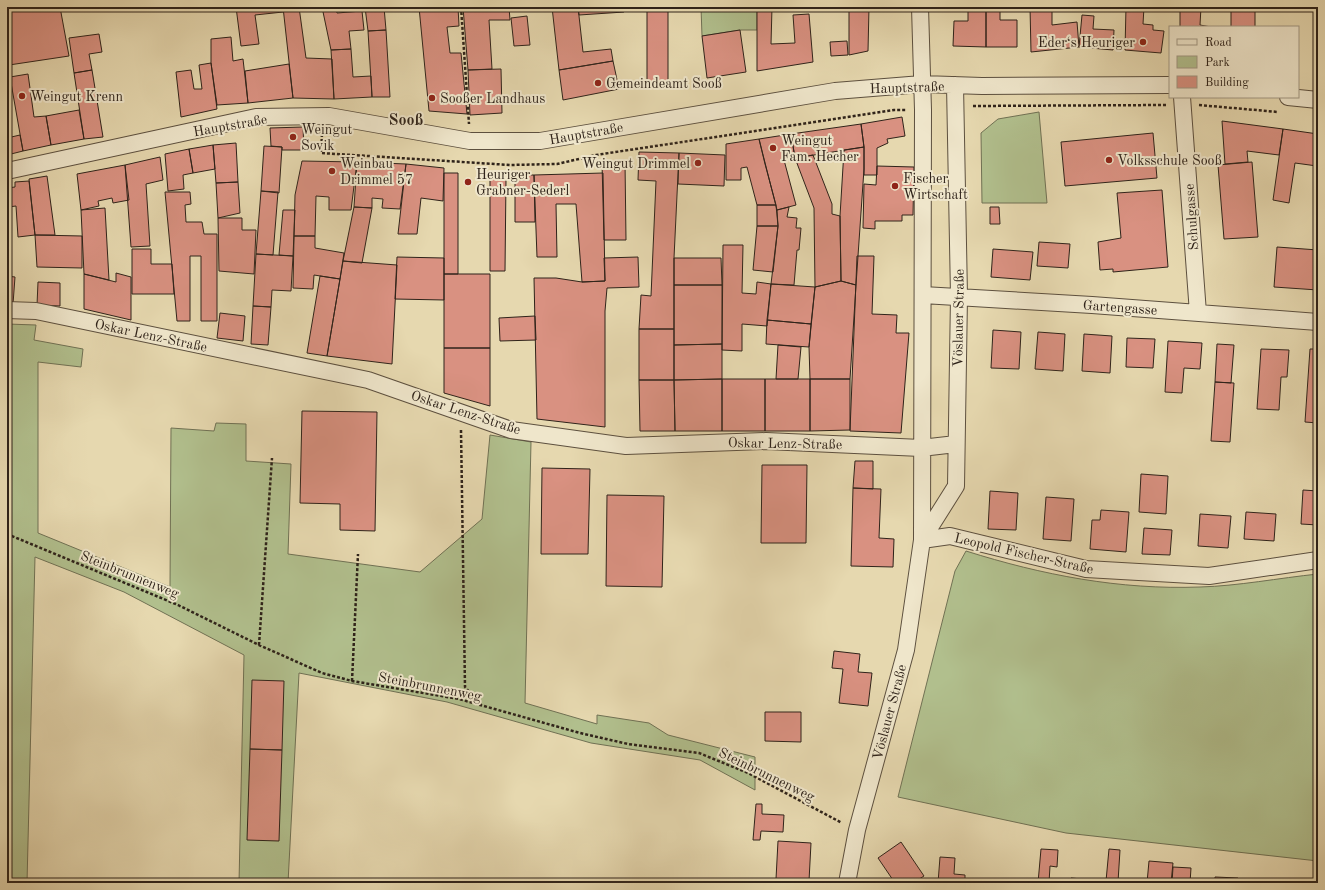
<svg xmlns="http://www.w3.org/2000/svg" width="1325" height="890" font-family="'Old Standard TT',serif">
<rect width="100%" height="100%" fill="#e6d8af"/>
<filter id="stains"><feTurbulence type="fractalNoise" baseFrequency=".005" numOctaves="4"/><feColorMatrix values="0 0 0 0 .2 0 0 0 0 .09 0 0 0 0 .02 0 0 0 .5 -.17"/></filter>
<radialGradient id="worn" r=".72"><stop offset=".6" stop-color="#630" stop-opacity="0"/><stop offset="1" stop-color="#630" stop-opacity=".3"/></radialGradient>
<path fill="#b1bf8d" stroke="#707154" d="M701,7H757V30H740L702,36Z
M1039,112L1047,203H982L981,133L998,119Z
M7,324L36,325L34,340L83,349L81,367L38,362V533L170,587L171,428L214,431L216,423L246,424V461L291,464L288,554L420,572L482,519L490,435L531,442L525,703L597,724V715L649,723L668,735L755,757V790L700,760L591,743L447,702L299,673L288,883H239L244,655L124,592L35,557L27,883H7Z
M966,551C1042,575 1120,590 1200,587C1238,586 1279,578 1318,574V861L1066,833L898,797L955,571Z"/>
<path fill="#d99181" stroke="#2f231a" d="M7,7H60L69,56L9,65L7,58Z
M236,7H283V12L255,15L259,44L241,46Z
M283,7H299L306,58L332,59L334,99L293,98Z
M322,7H336L337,13L362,11L364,30L349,31L351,49L331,50Z
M365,7H384L386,30L368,31Z
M419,7H458L459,26L447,27L450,53H461L467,114L429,111Z
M463,7H509L510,20H489L492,69L468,70Z
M552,7H578L583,52L611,49L613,61L559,70Z
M578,7H623L624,12L579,15Z
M668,7V81L647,85V7Z
M757,7H772L771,44L795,43L793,15L809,14L813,62L757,71Z
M853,7H869L868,51L849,55V10H853Z
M968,7H986V47L953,46L954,21H968Z
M986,7H1000V20H1017V47H986Z
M1030,7H1052V25L1077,22L1079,47L1031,52Z
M1126,7H1144L1143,24L1153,25V30L1164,31L1161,53L1125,50Z
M1180,7H1201L1200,25L1211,27H1180Z
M1231,7H1255V27H1231Z
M1082,15L1094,16L1093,29L1114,30L1113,50L1079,47Z
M527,16L530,45L514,46L511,18Z
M386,30L390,97H372L368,31Z
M740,30L746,72L707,78L702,36Z
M99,34L102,52L89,54L92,70L74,73L69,38Z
M231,37L233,61L243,59L248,103L217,105L211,63V39Z
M847,41L848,55L831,56L830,42Z
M351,49L353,77L371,76L372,97L334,99L331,50Z
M613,61L619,89L563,100L559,70Z
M211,63L217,109L181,117L176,72L191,70L194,89H202L199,65Z
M289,64L293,98L248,103L245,71Z
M501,69L502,113L470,115L468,70Z
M92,70L103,137L84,139L74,73Z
M28,74L34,117L46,116L51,145L23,151L10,77Z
M79,110L84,139L51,145L46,116Z
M902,117L905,136L887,139L888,143L877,148V175H864V147L861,124Z
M1222,121L1283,129L1279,155L1247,151L1248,162L1225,164Z
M861,124L864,147L795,158L791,134Z
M303,127L304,150H282V147L271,146L270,128Z
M1283,129L1318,134L1317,166L1295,163L1289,203L1273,200Z
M1153,133L1157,178L1065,186L1061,142Z
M791,134L795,158L784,160L796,205L777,210L759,139Z
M20,135L23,151L7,155V138Z
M759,139L765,164L776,205H757L747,167L741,168V180H726V144Z
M236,143L238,182L216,183L213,145Z
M213,145L215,169L193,173L189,149Z
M264,146L282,147L279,193L261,191Z
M864,147V169L856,285L841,281L840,216L844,150Z
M189,149L193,173L183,175L184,189L168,191L165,154Z
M639,152L679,153L674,258V329H639L641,295L651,296L656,181L638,180Z
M679,153L725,155L724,186L678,184Z
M813,155L832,204V214L840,216L841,281L815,287L814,208L795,158Z
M160,157L163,180L146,184L150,246L131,247L125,165Z
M302,161L357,162L351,210H329V197L316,196L315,236H294L295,195Z
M357,162L406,164L400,209L382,208L383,199L372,198V208L354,207Z
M625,162L626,240H604L602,163Z
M1252,162L1258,237L1224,239L1218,165Z
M406,164L444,168L443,201L421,198L417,234H398Z
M125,165L129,200L113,203L112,198L98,201L99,206L81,210L77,174Z
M877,166L914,167L913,215H902V221H875V229L863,228L864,184L876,185Z
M444,173H458V274H444Z
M603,173L605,281L582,282L576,204H556L557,257H537L534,175Z
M515,175H534L535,222H515Z
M47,176L55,235H35L29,179Z
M490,178L506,179L505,271H490Z
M29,181L35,235L18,237L16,206L8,207L7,231V188L15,187V182Z
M238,182L240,213L218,218L216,183Z
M1162,190L1168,267L1113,272V269L1100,270L1098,242L1121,238L1117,193Z
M261,191L278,192L273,255L256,254Z
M165,192H190L191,204L185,205L186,222H202L204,234H217V321H201V256H190V321H177Z
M757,205H776L778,226H757Z
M354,207L372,208L362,263L343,261Z
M789,207L787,217L797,218L796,228H801L799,250H797L794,285L771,284L778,226L777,210Z
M990,207H999L1000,224H990Z
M105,208L109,280L84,274L81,210Z
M283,210H295L293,256L279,255Z
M218,218H242V230H256L254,274L219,271Z
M757,226H778L773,272L753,270Z
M35,235L82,236V268L37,267Z
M294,236H315V248L344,253L340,279L314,275L313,289L293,288Z
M1039,242L1070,244L1068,268L1037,266Z
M723,245H743L742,293L756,294L757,282L771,284L767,326L742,324V351L722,350Z
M1277,247L1318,250V290L1274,287Z
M132,249H151V264H172L174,294H132Z
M993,249L1033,252L1030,280L991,277Z
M256,254L293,256L291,291L272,290L271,307L253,306Z
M857,256H874L872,314L897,315L896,333H909L901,433L850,431Z
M397,257L444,258V300L395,299Z
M638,257L639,287L607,288L605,311V427L537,419L534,278H556L582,282L605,281L604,258Z
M674,258H721L722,285H674Z
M343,261L397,265L392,364L327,356Z
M116,273L131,277V320L84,309V274L116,282Z
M444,274H490V348H444Z
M7,276L15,277L13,304L7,303Z
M320,276L340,279L327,356L307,353Z
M841,281L856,285L850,379H810L809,347L815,287Z
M38,282L60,283V306L37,305Z
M771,284L815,287L811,324L767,320Z
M674,285H722V344L674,345Z
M253,306L271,307L268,345L251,344Z
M220,313L245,316L243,341L217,338Z
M535,316L536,340L500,341L499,318Z
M767,320L811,324L809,347L766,344Z
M639,329H674V380H639Z
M993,330L1021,332L1019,369L991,368Z
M1038,332L1065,334L1063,371L1035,369Z
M1084,334L1112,336L1110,373L1082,371Z
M1127,338L1155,339L1153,368L1126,367Z
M1168,341L1202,343L1200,369L1184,368L1182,393L1165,392Z
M722,344V379L674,380V345Z
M1217,344L1234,345L1231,383L1215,382Z
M778,345L801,347L798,379H776Z
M444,348H490V406L444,393Z
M1261,349L1289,350L1287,377H1281L1279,410L1257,409Z
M1310,349H1318V423L1305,422Z
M722,379H765V431H722Z
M722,379V431H675L674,380Z
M765,379H810V431H765Z
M810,379H850V430L810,431Z
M639,380H674L675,431H640Z
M1215,382L1234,383L1230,442L1211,441Z
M302,411L377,412L375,531L340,530V504L300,503Z
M855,461H873V489L853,488Z
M762,465H807L806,543H761Z
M542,468L590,469L588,554H541Z
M1141,474L1168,476L1166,514L1139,512Z
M853,488L881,489L879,538L894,539L893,567L851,566Z
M1303,490L1318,491V525L1301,524Z
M990,491L1018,493L1016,530L988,529Z
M607,495L664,496L662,587L606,586Z
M1046,497L1074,499L1071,541L1043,539Z
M1101,510L1129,512L1126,552L1090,549L1092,520H1100Z
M1246,512L1276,514L1274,541L1244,539Z
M1200,514L1231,516L1228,548L1198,546Z
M1144,528L1172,530L1170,555L1142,554Z
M834,651L860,654L858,672L872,673L868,706L839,703L843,669L832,668Z
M252,680L284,681L282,750L250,749Z
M765,712H801V742L765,741Z
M250,749L282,750L279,841L247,840Z
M756,804H762V814L784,815L783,832L761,831L760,840H753Z
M778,841L811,843L809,881L776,879Z
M901,842L924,876L913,883H895L878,858Z
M1041,849L1058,850L1057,867L1050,866L1049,883H1038Z
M1109,849L1120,850L1118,882L1106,881Z
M940,857L955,858L954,874L965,875V883H938Z
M1149,861L1173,863L1171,883H1147Z
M1173,867L1191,868L1190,883H1172Z
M1215,877L1238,878L1237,883H1215Z
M1071,878L1105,881V883H1071Z"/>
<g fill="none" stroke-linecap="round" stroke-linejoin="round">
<defs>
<path id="street" d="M1182,97L1198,313
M1288,97L1318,100
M7,171L256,117L329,116L470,141H540L835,91L922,84L982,86L1170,85
M923,295L1092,305L1318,322
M7,310L36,311L368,380L511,430L626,446L766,441L921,448L956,444
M922,540L956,486L959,296L955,85
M922,540L950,536L1086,569L1209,576L1318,560
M847,883L857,830L906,650L922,540L923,110L920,7"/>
</defs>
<use href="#street" stroke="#5d503f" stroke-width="18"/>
<path stroke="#2f231a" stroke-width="2.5" stroke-dasharray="3 2" stroke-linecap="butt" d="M461,7L469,124
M1199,105L1278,112
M973,106L1166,105
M322,134L321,153L510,165L557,164L596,155L894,110H906
M461,430L465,687L481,705
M7,534L178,605L259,645L322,673L352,681L459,699L580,733L628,744L699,753L748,773L842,823
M259,645L272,458
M352,681L358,554"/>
<use href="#street" stroke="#efe6cb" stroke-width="16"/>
</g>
<g fill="#8f2418" stroke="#efe6cb" stroke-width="1.5">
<circle cx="1143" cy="42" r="4"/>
<circle cx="598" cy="83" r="4"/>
<circle cx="22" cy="96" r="4"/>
<circle cx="432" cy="98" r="4"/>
<circle cx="293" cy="137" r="4"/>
<circle cx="773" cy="148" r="4"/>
<circle cx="1109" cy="160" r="4"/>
<circle cx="698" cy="163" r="4"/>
<circle cx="332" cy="171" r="4"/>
<circle cx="468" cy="182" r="4"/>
<circle cx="895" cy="186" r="4"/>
</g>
<g text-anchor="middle" stroke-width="4" stroke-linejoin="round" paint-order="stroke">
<g font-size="14" fill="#2f231a" stroke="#efe6cb" text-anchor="start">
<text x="1135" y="47" text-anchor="end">Eder‘s Heuriger</text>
<text x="606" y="88">Gemeindeamt Sooß</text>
<text x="30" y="101">Weingut Krenn</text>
<text x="440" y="103">Sooßer Landhaus</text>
<text x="301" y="134">Weingut<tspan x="301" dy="16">Sovik</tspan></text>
<text x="781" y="145">Weingut<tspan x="781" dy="16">Fam. Hecher</tspan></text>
<text x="1117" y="165">Volksschule Sooß</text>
<text x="340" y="168">Weinbau<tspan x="340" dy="16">Drimmel 57</tspan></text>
<text x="690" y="168" text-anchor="end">Weingut Drimmel</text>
<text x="476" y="179">Heuriger<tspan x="476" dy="16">Grabner-Sederl</tspan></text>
<text x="903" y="183">Fischer<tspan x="903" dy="16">Wirtschaft</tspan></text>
</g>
<g font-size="14" fill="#2f231a" stroke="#efe6cb">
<text transform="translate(907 87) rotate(-2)" y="5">Hauptstraße</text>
<text transform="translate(230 125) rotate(-10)" y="5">Hauptstraße</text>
<text transform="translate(586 133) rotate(-10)" y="5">Hauptstraße</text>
<text transform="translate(1191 217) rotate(-94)" y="5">Schulgasse</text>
<text transform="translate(1120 307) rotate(4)" y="5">Gartengasse</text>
<text transform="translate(958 318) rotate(-89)" y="5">Vöslauer Straße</text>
<text transform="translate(151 335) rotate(12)" y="5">Oskar Lenz-Straße</text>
<text transform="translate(466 412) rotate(18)" y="5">Oskar Lenz-Straße</text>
<text transform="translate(785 443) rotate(1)" y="5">Oskar Lenz-Straße</text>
<text transform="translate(1024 553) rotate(13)" y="5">Leopold Fischer-Straße</text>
<text transform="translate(130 574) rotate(22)" y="5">Steinbrunnenweg</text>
<text transform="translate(430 686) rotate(11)" y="5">Steinbrunnenweg</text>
<text transform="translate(889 712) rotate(-75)" y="5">Vöslauer Straße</text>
<text transform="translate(767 774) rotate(26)" y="5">Steinbrunnenweg</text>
</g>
<g font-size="16" font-weight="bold" fill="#2f231a" stroke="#efe6cb">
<text x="406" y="125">Sooß</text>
</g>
</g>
<rect width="1325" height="890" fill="none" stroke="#e6d8af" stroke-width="24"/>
<rect x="8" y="8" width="1309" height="874" fill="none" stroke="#2f231a" stroke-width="2"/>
<rect x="12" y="12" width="1301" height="866" fill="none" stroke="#2f231a"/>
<rect x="1169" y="26" width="130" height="72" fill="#efe6cb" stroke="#a29884"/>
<rect x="1177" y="39" width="20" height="6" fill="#efe6cb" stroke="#a29884"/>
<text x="1205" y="46" font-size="12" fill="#2f231a">Road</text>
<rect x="1177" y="56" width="20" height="12" fill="#b1bf8d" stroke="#a29884"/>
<text x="1205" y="66" font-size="12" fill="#2f231a">Park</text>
<rect x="1177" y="76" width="20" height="12" fill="#d99181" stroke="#a29884"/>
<text x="1205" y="86" font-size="12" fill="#2f231a">Building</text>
<rect width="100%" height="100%" filter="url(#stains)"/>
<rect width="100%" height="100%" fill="url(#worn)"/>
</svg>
